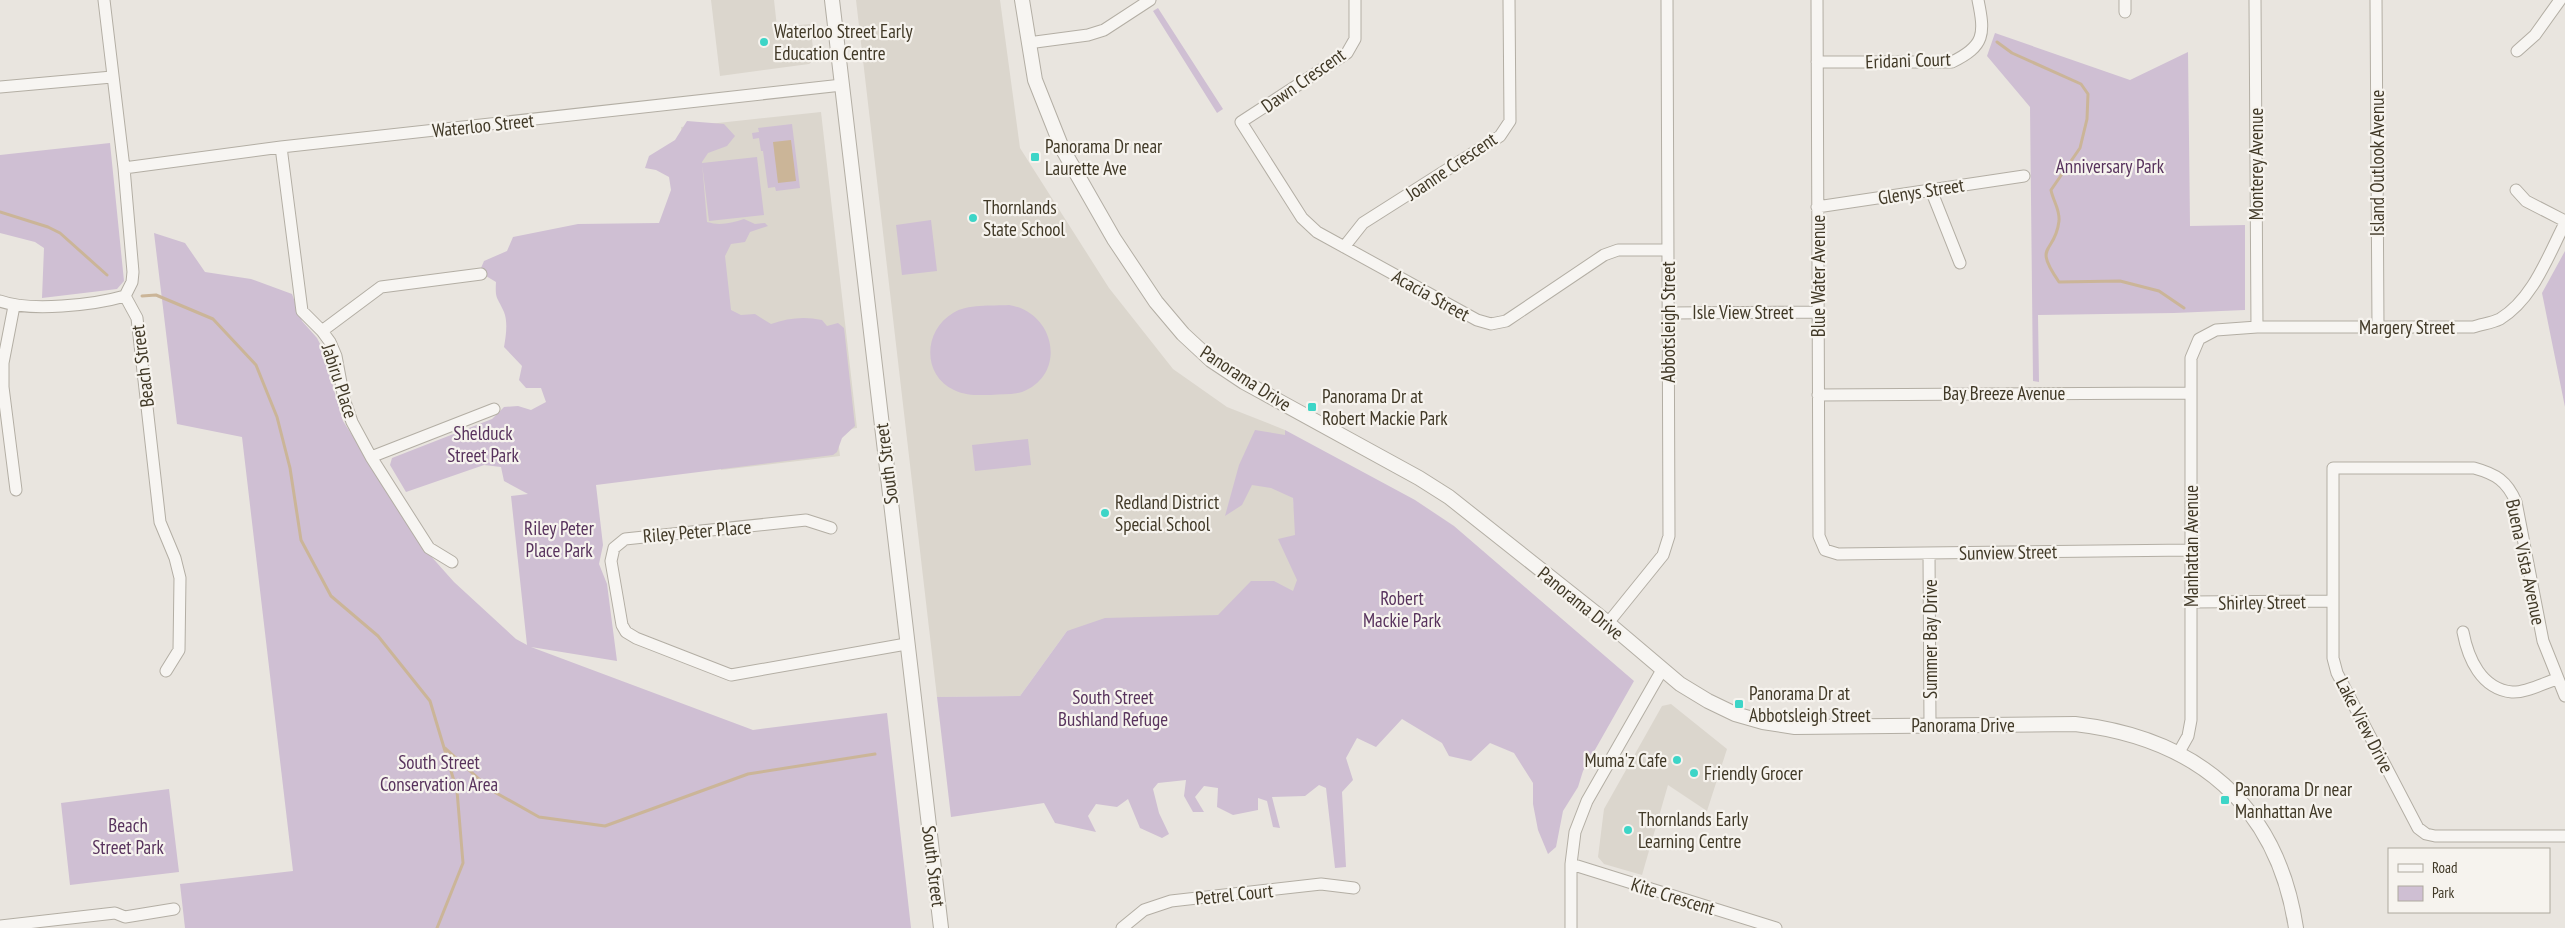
<svg xmlns="http://www.w3.org/2000/svg" width="2565" height="928" font-family="'PT Sans Narrow',sans-serif">
<rect width="100%" height="100%" fill="#e9e5df"/>
<path fill="#dbd6cd" d="M711,0H774L777,27L810,24L814,56L813,61L809,64L720,76Z
M856,0H1000L1020,148L1109,288L1173,369L1227,407L1285,430L1304,594L1218,615L1067,631L1020,696L937,697Z
M821,112L857,428L837,431L840,456L721,470L681,127Z
M1671,704L1727,749L1707,811L1668,785L1642,875L1604,864L1598,857L1604,809L1662,706Z"/>
<path fill="#cfbfd3" d="M1158,8L1223,109L1217,113L1153,11Z
M1995,33L2130,80L2188,52L2190,226L2245,225V310L2174,313L2038,315L2039,382L2033,381L2030,107L1987,56Z
M687,121L724,124L735,136L727,146L708,153L702,162L707,222C720,226 731,223 744,219L755,224L765,223L768,226L750,232L745,242L731,244L725,256L731,310L741,315L755,314L771,324C788,318 804,316 822,320L827,326L838,323L844,328L855,426L842,438L837,452L833,455L596,485L603,545L599,564L607,584L617,661L531,647L753,730L887,713L911,928H185L180,884L293,871L242,437L177,424L154,233L185,243L205,272L251,279L292,294L302,321L317,338L330,363L333,387L343,421L429,554L454,582L516,639L527,645L511,496L528,494L504,481L501,467L484,465L406,492L390,465L392,458L492,419L504,407L518,406L531,410L546,402L541,388H526L519,380L522,366L504,347C506,336 508,322 504,312C497,296 495,300 496,282L486,276L481,268L484,261L507,251L513,237L578,224L659,223L671,190L669,177L656,170L645,168L649,156L675,140Z
M792,124L800,188L776,191L775,187L768,188L763,151H761L759,138L753,139L752,133L759,132L758,128Z
M110,143L124,281L117,289L42,298L44,248L35,242L0,233V155Z
M757,157L764,215L709,221L702,163Z
M931,220L937,271L902,275L896,225Z
M2565,251V407L2542,293Z
M1009,305C1055,312 1068,374 1022,392C1012,395 1001,394 991,395C978,395 966,396 954,390C922,375 923,331 953,313C967,304 992,306 1009,305Z
M1255,430L1285,435V430L1415,500L1454,526L1634,681L1583,771L1578,787L1563,811L1556,847L1548,854L1538,830L1533,804V783L1514,753L1490,743L1471,761L1449,756L1442,743L1402,719L1376,747L1357,738L1346,758L1353,780L1342,792L1346,867L1335,868L1326,788L1319,785L1305,796L1272,797L1280,828L1273,827L1267,801L1258,798V810L1233,815L1217,807L1218,788L1204,786L1195,797L1204,812H1193L1184,796L1186,780L1158,783L1153,789L1159,813L1169,834L1162,838L1140,828L1128,799L1117,807L1096,804L1088,816L1096,832L1055,823L1044,803L951,817L937,697L1020,696L1067,631L1105,618L1218,615L1251,581H1274L1293,591L1297,580L1278,539L1295,535L1293,498L1271,488L1252,485L1242,505L1225,516L1239,465Z
M1028,439L1031,465L975,471L972,445Z
M169,789L179,872L70,885L61,803Z"/>
<path fill="#cbb598" d="M791,140L796,181L778,183L773,142Z"/>
<g fill="none" stroke-linecap="round" stroke-linejoin="round">
<path stroke="#cbb598" stroke-width="3" d="M1997,42L2012,53L2081,84L2088,94L2087,119L2080,148L2051,190C2053,201 2060,209 2059,221C2055,255 2032,243 2059,282L2120,281L2159,291L2184,308
M0,212L48,227L60,233L107,275
M142,296L156,295L213,319L256,365L277,417L290,468L301,540L331,596L378,636L430,701L457,791L463,863L437,928
M445,748L491,790L539,817L605,826L748,774L875,754"/>
<defs>
<path id="minor" d="M104,0L124,168L133,272L132,282L125,296L137,318L160,522L175,558L180,578L179,650L166,671
M1355,0V39L1347,53L1241,122L1302,218L1317,232L1477,320L1491,324L1506,321L1604,255L1618,250H1667
M1817,0L1819,536L1825,550L1838,554L2191,550
M2125,0V12
M2255,0L2257,327
M2376,0L2378,327
M1028,43L1088,35L1104,30L1150,0
M2517,51L2535,35L2560,0
M1817,62H1952C1985,46 1985,34 1978,0
M0,87L112,77
M281,147L302,311L322,331L330,342L336,356L344,399L352,422L371,457L429,548L452,562
M124,168L281,147L842,85
M1931,190L1960,263
M2516,190L2526,201L2565,221
M1817,207L2024,176
M1344,247L1363,223L1500,136L1510,121L1509,0
M0,301C30,312 94,305 125,296
M14,306L3,363V387L16,490
M1668,313L1818,312
M322,331L381,287L481,274
M1818,395L2190,393
M371,457L494,409
M831,528L806,520L625,539L614,548L611,561L622,625L626,632L636,638L731,675L906,644
M1929,553L1930,725
M2191,602L2333,601
M1608,623L1663,555L1669,536L1667,0
M2463,632C2468,658 2481,689 2512,692C2525,693 2544,683 2557,679
M2565,696L2543,641L2516,502C2507,481 2496,474 2474,468H2333V658L2337,673L2418,828L2426,834L2435,836H2565
M2179,752L2188,736L2191,720V358L2199,339L2216,330L2257,327H2473C2482,324 2492,323 2500,319C2533,299 2548,256 2565,223
M1571,864L1776,928
M0,926L115,913L125,917L174,909
M1122,928L1144,910L1171,901L1321,884L1354,888
M1571,928V864L1575,832L1587,801L1662,670"/>
<path id="tertiary" d="M832,0L941,928
M1022,0L1035,80L1062,148L1114,239L1156,302L1183,334L1211,360L1244,382L1419,478L1449,497L1608,623L1680,684L1708,701L1735,714L1763,722L1795,727L2075,724C2196,738 2277,804 2296,928"/>
</defs>
<use href="#minor" stroke="#b3aea4" stroke-width="13"/>
<use href="#tertiary" stroke="#b3aea4" stroke-width="16"/>
<use href="#minor" stroke="#f7f5f2" stroke-width="11"/>
<use href="#tertiary" stroke="#f7f5f2" stroke-width="14"/>
</g>
<g fill="#3dd5c7" stroke="#f6f3ee" stroke-width="2">
<circle cx="764" cy="42" r="5"/>
<rect x="1030" y="152" width="10" height="10" rx="2.5"/>
<circle cx="973" cy="218" r="5"/>
<rect x="1307" y="402" width="10" height="10" rx="2.5"/>
<circle cx="1105" cy="513" r="5"/>
<rect x="1734" y="699" width="10" height="10" rx="2.5"/>
<circle cx="1677" cy="760" r="5"/>
<circle cx="1694" cy="773" r="5"/>
<rect x="2220" y="795" width="10" height="10" rx="2.5"/>
<circle cx="1628" cy="830" r="5"/>
</g>
<g text-anchor="middle" stroke-width="4.5" stroke-linejoin="round" paint-order="stroke">
<g font-size="19" fill="#413927" stroke="#f6f3ee" text-anchor="start">
<text x="774" y="38">Waterloo Street Early<tspan x="774" dy="22">Education Centre</tspan></text>
<text x="1045" y="153">Panorama Dr near<tspan x="1045" dy="22">Laurette Ave</tspan></text>
<text x="983" y="214">Thornlands<tspan x="983" dy="22">State School</tspan></text>
<text x="1322" y="403">Panorama Dr at<tspan x="1322" dy="22">Robert Mackie Park</tspan></text>
<text x="1115" y="509">Redland District<tspan x="1115" dy="22">Special School</tspan></text>
<text x="1749" y="700">Panorama Dr at<tspan x="1749" dy="22">Abbotsleigh Street</tspan></text>
<text x="1667" y="767" text-anchor="end">Muma'z Cafe</text>
<text x="1704" y="780">Friendly Grocer</text>
<text x="2235" y="796">Panorama Dr near<tspan x="2235" dy="22">Manhattan Ave</tspan></text>
<text x="1638" y="826">Thornlands Early<tspan x="1638" dy="22">Learning Centre</tspan></text>
</g>
<g font-size="19" fill="#413927" stroke="#f6f3ee">
<text transform="translate(1908 60) rotate(-2)" y="7">Eridani Court</text>
<text transform="translate(1303 80) rotate(-35)" y="7">Dawn Crescent</text>
<text transform="translate(483 125) rotate(-6)" y="7">Waterloo Street</text>
<text transform="translate(2377 163) rotate(-90)" y="7">Island Outlook Avenue</text>
<text transform="translate(2256 164) rotate(-90)" y="7">Monterey Avenue</text>
<text transform="translate(1451 166) rotate(-34)" y="7">Joanne Crescent</text>
<text transform="translate(1921 191) rotate(-9)" y="7">Glenys Street</text>
<text transform="translate(1818 276) rotate(-90)" y="7">Blue Water Avenue</text>
<text transform="translate(1431 295) rotate(29)" y="7">Acacia Street</text>
<text x="1743" y="319">Isle View Street</text>
<text transform="translate(1668 322) rotate(-90)" y="7">Abbotsleigh Street</text>
<text x="2407" y="334">Margery Street</text>
<text transform="translate(142 366) rotate(-97)" y="7">Beach Street</text>
<text transform="translate(1246 378) rotate(33)" y="7">Panorama Drive</text>
<text transform="translate(340 381) rotate(72)" y="7">Jabiru Place</text>
<text x="2004" y="400">Bay Breeze Avenue</text>
<text transform="translate(886 464) rotate(-97)" y="7">South Street</text>
<text transform="translate(697 531) rotate(-5)" y="7">Riley Peter Place</text>
<text transform="translate(2191 546) rotate(-90)" y="7">Manhattan Avenue</text>
<text transform="translate(2008 552) rotate(-1)" y="7">Sunview Street</text>
<text transform="translate(2526 562) rotate(78)" y="7">Buena Vista Avenue</text>
<text transform="translate(2262 602) rotate(-1)" y="7">Shirley Street</text>
<text transform="translate(1581 603) rotate(39)" y="7">Panorama Drive</text>
<text transform="translate(1930 639) rotate(-90)" y="7">Summer Bay Drive</text>
<text x="1963" y="732">Panorama Drive</text>
<text transform="translate(2365 725) rotate(63)" y="7">Lake View Drive</text>
<text transform="translate(934 866) rotate(83)" y="7">South Street</text>
<text transform="translate(1234 894) rotate(-6)" y="7">Petrel Court</text>
<text transform="translate(1673 896) rotate(17)" y="7">Kite Crescent</text>
</g>
<g font-size="19" fill="#58335d" stroke="#f6f3ee">
<text x="2110" y="173">Anniversary Park</text>
<text x="483" y="440">Shelduck<tspan x="483" dy="22">Street Park</tspan></text>
<text x="559" y="535">Riley Peter<tspan x="559" dy="22">Place Park</tspan></text>
<text x="1402" y="605">Robert<tspan x="1402" dy="22">Mackie Park</tspan></text>
<text x="1113" y="704">South Street<tspan x="1113" dy="22">Bushland Refuge</tspan></text>
<text x="439" y="769">South Street<tspan x="439" dy="22">Conservation Area</tspan></text>
<text x="128" y="832">Beach<tspan x="128" dy="22">Street Park</tspan></text>
</g>
</g>
<rect x="2388" y="848" width="162" height="65" fill="#f6f3ee" stroke="#aea99e"/>
<rect x="2398" y="864" width="25" height="8" fill="#f7f5f2" stroke="#aea99e"/>
<text x="2432" y="873" font-size="15" fill="#413927">Road</text>
<rect x="2398" y="886" width="25" height="15" fill="#cfbfd3" stroke="#aea99e"/>
<text x="2432" y="898" font-size="15" fill="#413927">Park</text>
</svg>
